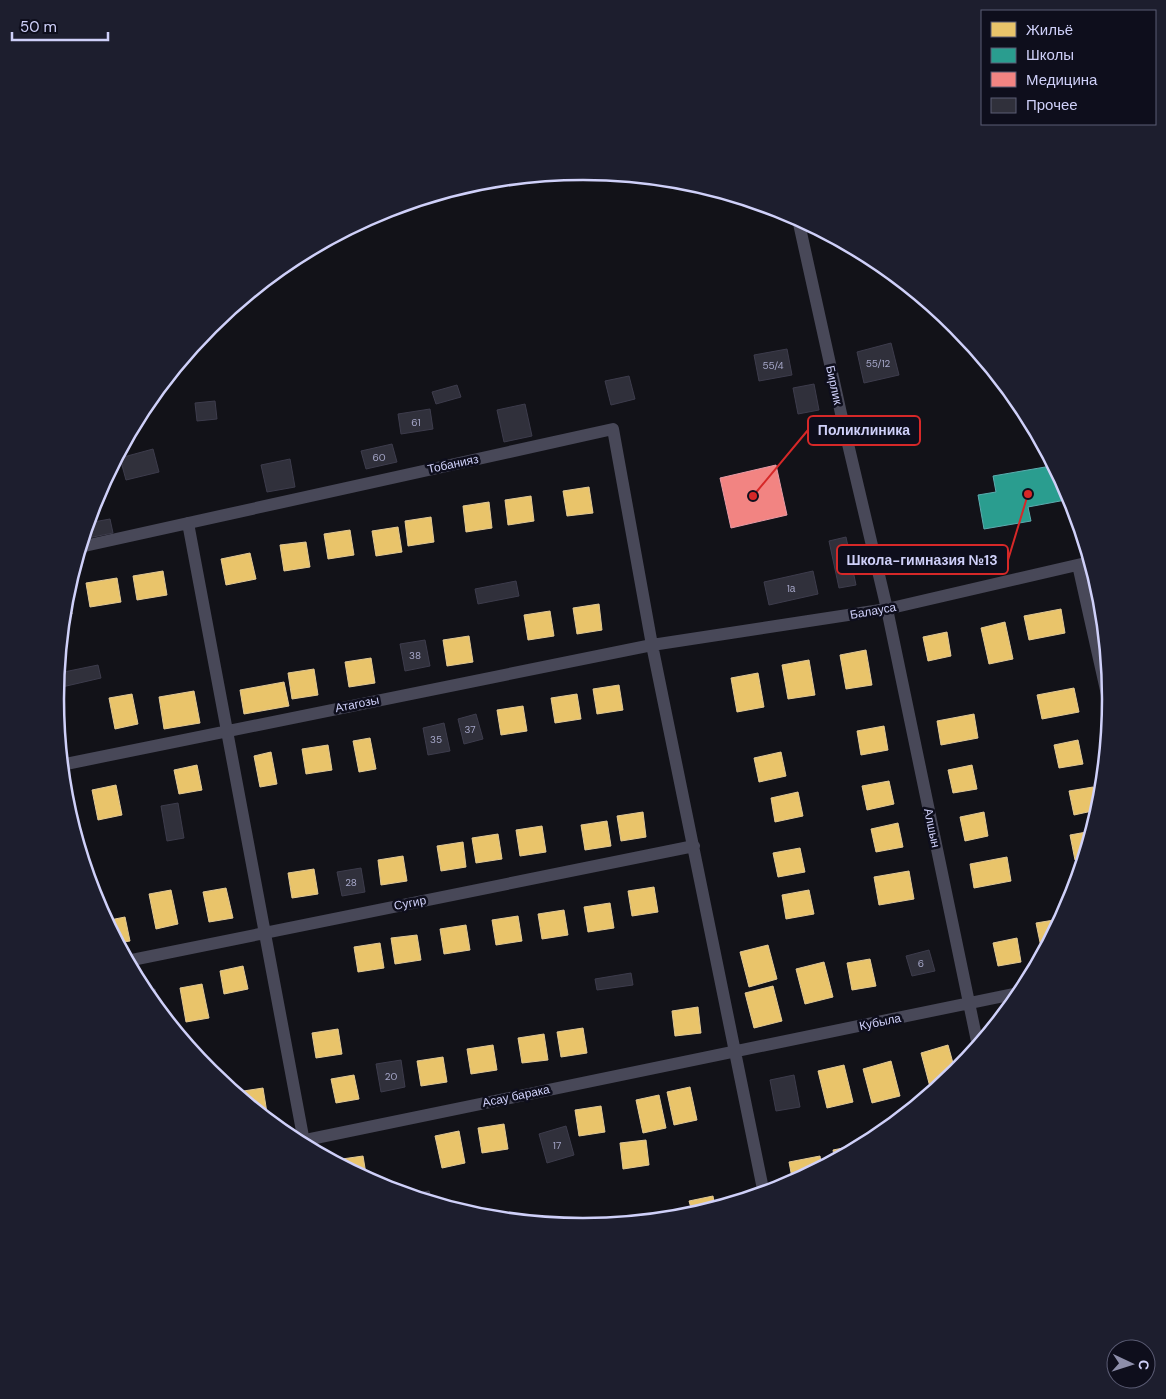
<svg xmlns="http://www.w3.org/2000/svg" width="1166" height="1399" font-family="'DM Sans',sans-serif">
<rect width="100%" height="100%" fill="#121218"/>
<path fill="#e9c46a" stroke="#e1c895" d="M589,487L593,513L567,516L563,491Z
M531,496L534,521L508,525L505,500Z
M489,502L492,528L466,532L463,506Z
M431,517L434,542L408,546L405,521Z
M398,527L402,552L376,556L372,531Z
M350,530L354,555L328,559L324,534Z
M306,542L310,567L284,571L280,545Z
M250,553L256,579L226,585L221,559Z
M163,571L167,595L137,600L133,576Z
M117,578L121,602L90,607L86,583Z
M67,590L72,614L63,615L65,596Z
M599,604L602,630L577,634L573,608Z
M1061,609L1065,633L1029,640L1024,616Z
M550,611L554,636L528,640L524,615Z
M1005,622L1013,659L989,664L981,628Z
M947,632L951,656L928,661L923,637Z
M469,636L473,662L447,666L443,640Z
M866,650L872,685L846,689L840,655Z
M371,658L375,683L349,687L345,662Z
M809,660L815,695L788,699L782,665Z
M314,669L318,695L292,699L288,673Z
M758,673L764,707L737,712L731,678Z
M284,682L289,706L244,714L240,690Z
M619,685L623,710L597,714L593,689Z
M1074,688L1079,712L1042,719L1037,695Z
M194,691L200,723L164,729L159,697Z
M132,694L138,724L115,729L109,698Z
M577,694L581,719L555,723L551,698Z
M523,706L527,731L501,735L497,710Z
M974,714L978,738L941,745L937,721Z
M884,726L888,750L861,755L857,731Z
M370,738L376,769L359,772L353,741Z
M1078,740L1083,764L1059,768L1054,745Z
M328,745L332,770L306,774L302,749Z
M271,752L277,784L260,787L254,756Z
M781,752L786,776L759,782L754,758Z
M197,765L202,790L179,794L174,770Z
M972,765L977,789L953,793L948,770Z
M889,781L894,804L867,810L862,786Z
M116,785L122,815L98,820L92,790Z
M1093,787L1097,810L1074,815L1069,791Z
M798,792L803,816L775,822L771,798Z
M643,812L646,837L621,841L617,816Z
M984,812L988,836L965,841L960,817Z
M607,821L611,846L585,850L581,825Z
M898,823L903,847L876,852L871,829Z
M542,826L546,852L520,856L516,830Z
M1092,831L1084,858L1075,860L1070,835Z
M498,834L502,859L476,863L472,838Z
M463,842L466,867L441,871L437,846Z
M800,848L805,872L778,877L773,853Z
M403,856L407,881L381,885L378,860Z
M1007,857L1011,881L974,888L970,864Z
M314,869L318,894L292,898L288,873Z
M909,871L914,899L879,905L874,877Z
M654,887L658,912L632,916L628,891Z
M226,888L233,918L209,922L203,892Z
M171,890L178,924L156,929L149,894Z
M809,890L814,914L786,919L782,895Z
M610,903L614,928L588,932L584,907Z
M564,910L568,935L542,939L538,914Z
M518,916L522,941L496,945L492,920Z
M125,917L130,941L118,943L105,921Z
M1060,919L1047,946L1041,947L1036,923Z
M466,925L470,950L444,954L440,929Z
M417,935L421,960L395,964L391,938Z
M1017,938L1021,962L998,966L993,943Z
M380,943L384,968L358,972L354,947Z
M768,945L777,979L749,987L740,952Z
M870,959L876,986L852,990L847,963Z
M824,962L833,997L805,1004L796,969Z
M243,966L248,989L224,994L220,971Z
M202,984L209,1018L186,1022L180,988Z
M773,986L782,1021L754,1028L745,993Z
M698,1007L701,1033L675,1036L672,1011Z
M583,1028L587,1053L561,1057L557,1032Z
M338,1029L342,1054L316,1058L312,1033Z
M544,1034L548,1060L522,1063L518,1038Z
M493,1045L497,1070L471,1074L467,1049Z
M948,1045L956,1074L943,1084L930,1087L921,1053Z
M443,1057L447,1082L421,1086L417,1061Z
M891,1061L900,1096L872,1103L863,1069Z
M844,1065L853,1102L827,1108L818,1071Z
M354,1075L359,1099L336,1103L331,1079Z
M690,1087L697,1120L674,1125L667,1092Z
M263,1088L267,1113L260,1114L238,1096L237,1092Z
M659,1095L666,1128L643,1133L636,1100Z
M601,1106L605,1132L579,1136L575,1110Z
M504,1124L508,1149L482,1153L478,1128Z
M459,1131L465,1163L442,1168L435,1136Z
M646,1140L649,1165L623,1169L620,1143Z
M868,1143L835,1161L833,1150Z
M363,1156L367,1180L335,1163V1160Z
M820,1156L822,1168L793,1183L789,1162Z
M713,1196L715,1208L693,1215L689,1201Z
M665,1215V1219L639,1222V1218Z"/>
<path fill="#2a9d8f" stroke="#5cacaf" d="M1049,457L1071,499L1028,507L1031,521L984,529L978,495L996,492L993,476L1051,466Z
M1075,510L1081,529L1078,530Z"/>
<path fill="#f28482" stroke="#e89ba6" d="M776,465L787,515L731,528L720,478Z"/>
<path fill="#30303b" stroke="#3d3c4c" d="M891,343L899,375L864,383L857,352Z
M787,349L792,375L759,381L754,355Z
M629,376L635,399L611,405L605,381Z
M814,384L819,410L798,414L793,388Z
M457,385L461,397L436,404L432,392Z
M215,401L217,419L197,421L195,403Z
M525,404L532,436L504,442L497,410Z
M430,409L433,429L401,434L398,414Z
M392,444L397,462L366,469L361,451Z
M153,449L159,472L126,480L120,458Z
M290,459L295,487L267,492L261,465Z
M110,519L113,533L83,539L88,523Z
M846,537L856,585L839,588L829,541Z
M813,571L818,594L769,605L764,582Z
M516,581L519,596L478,604L475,589Z
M425,640L430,666L405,671L400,644Z
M98,665L101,678L62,687L59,673Z
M476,714L483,739L464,744L458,719Z
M444,723L450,751L428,755L423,728Z
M178,803L184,838L167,841L161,806Z
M361,868L365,892L342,896L337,872Z
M929,950L935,971L912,976L906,956Z
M631,973L633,985L597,990L595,979Z
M155,989L159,1010H158L143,992Z
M401,1060L405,1087L381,1092L376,1064Z
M794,1075L800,1107L776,1111L770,1080Z
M566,1126L574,1155L547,1163L539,1134Z
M429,1191L432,1203L408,1195Z
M479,1209L480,1217L462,1212Z"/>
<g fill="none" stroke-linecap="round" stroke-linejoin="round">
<path stroke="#484858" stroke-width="12" d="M798,219L844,427L887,609L978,1046
M188,523L305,1147
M80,547L613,429L652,645L764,1194
M1078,565L1110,708
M61,765L652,645L887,609L1090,562
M127,961L694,846
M296,1142L1023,992"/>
</g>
<g text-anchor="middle" stroke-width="5" stroke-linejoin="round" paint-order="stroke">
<g font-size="10" fill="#a7a8ca">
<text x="878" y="367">55/12</text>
<text x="773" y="369">55/4</text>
<text x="416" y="426">61</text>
<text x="379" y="461">60</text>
<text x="791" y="592">1а</text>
<text x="415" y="659">38</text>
<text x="470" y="733">37</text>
<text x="436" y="743">35</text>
<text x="351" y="886">28</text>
<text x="921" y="967">6</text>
<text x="391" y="1080">20</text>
<text x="557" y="1149">17</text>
</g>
<g font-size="12" fill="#cfd0f9" stroke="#0e0e1c">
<text transform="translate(834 385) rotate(78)" y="4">Бирлик</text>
<text transform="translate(453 464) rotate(-12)" y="4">Тобанияз</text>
<text transform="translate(873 611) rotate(-10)" y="4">Балауса</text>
<text transform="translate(357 704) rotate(-11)" y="4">Атагозы</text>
<text transform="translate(932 828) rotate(78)" y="4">Алшын</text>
<text transform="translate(410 903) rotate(-11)" y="4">Сугир</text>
<text transform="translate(880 1022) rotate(-12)" y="4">Кубыла</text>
<text transform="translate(516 1096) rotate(-12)" y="4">Асау барака</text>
</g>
</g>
<path d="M0 0H1166V1399H0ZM64 699a519 519 0 1 1 1038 0a519 519 0 1 1-1038 0Z" fill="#1d1e2e" fill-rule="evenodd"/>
<path fill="none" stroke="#cfd0f9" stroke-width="2.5" d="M64 699a519 519 0 1 1 1038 0a519 519 0 1 1-1038 0Z"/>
<path fill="none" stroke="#d62828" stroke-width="2" d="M753 496L808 430M1028 494L1008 560"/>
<g fill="#d62828" stroke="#0e0e1c" stroke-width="2">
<circle cx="753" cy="496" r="5"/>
<circle cx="1028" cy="494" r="5"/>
</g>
<g fill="#0e0e1c" stroke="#d62828" stroke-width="2">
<rect x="808" y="416" width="112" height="29" rx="5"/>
<rect x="837" y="545" width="171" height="29" rx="5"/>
</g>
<g font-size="14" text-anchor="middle" font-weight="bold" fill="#cfd0f9">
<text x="864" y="435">Поликлиника</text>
<text x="922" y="565">Школа-гимназия №13</text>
</g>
<rect x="981" y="10" width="175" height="115" fill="#0e0e1c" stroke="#5b5c74"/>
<rect x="991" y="22" width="25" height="15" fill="#e9c46a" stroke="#5b5c74"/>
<text x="1026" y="35" font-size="15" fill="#cfd0f9">Жильё</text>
<rect x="991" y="48" width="25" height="15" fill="#2a9d8f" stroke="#5b5c74"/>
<text x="1026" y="60" font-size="15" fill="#cfd0f9">Школы</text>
<rect x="991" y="72" width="25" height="15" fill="#f28482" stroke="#5b5c74"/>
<text x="1026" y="85" font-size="15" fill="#cfd0f9">Медицина</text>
<rect x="991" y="98" width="25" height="15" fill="#30303b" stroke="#5b5c74"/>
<text x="1026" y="110" font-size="15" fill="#cfd0f9">Прочее</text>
<g transform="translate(1131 1364) rotate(94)"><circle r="24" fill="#0e0e1c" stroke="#5b5c74"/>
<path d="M0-4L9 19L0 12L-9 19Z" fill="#8d8eaa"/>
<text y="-8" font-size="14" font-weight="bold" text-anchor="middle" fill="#cfd0f9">С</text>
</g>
<path d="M12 32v8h96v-8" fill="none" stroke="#cfd0f9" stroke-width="2.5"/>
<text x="20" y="32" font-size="15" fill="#cfd0f9" stroke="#0e0e1c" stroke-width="4" paint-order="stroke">50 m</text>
</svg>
